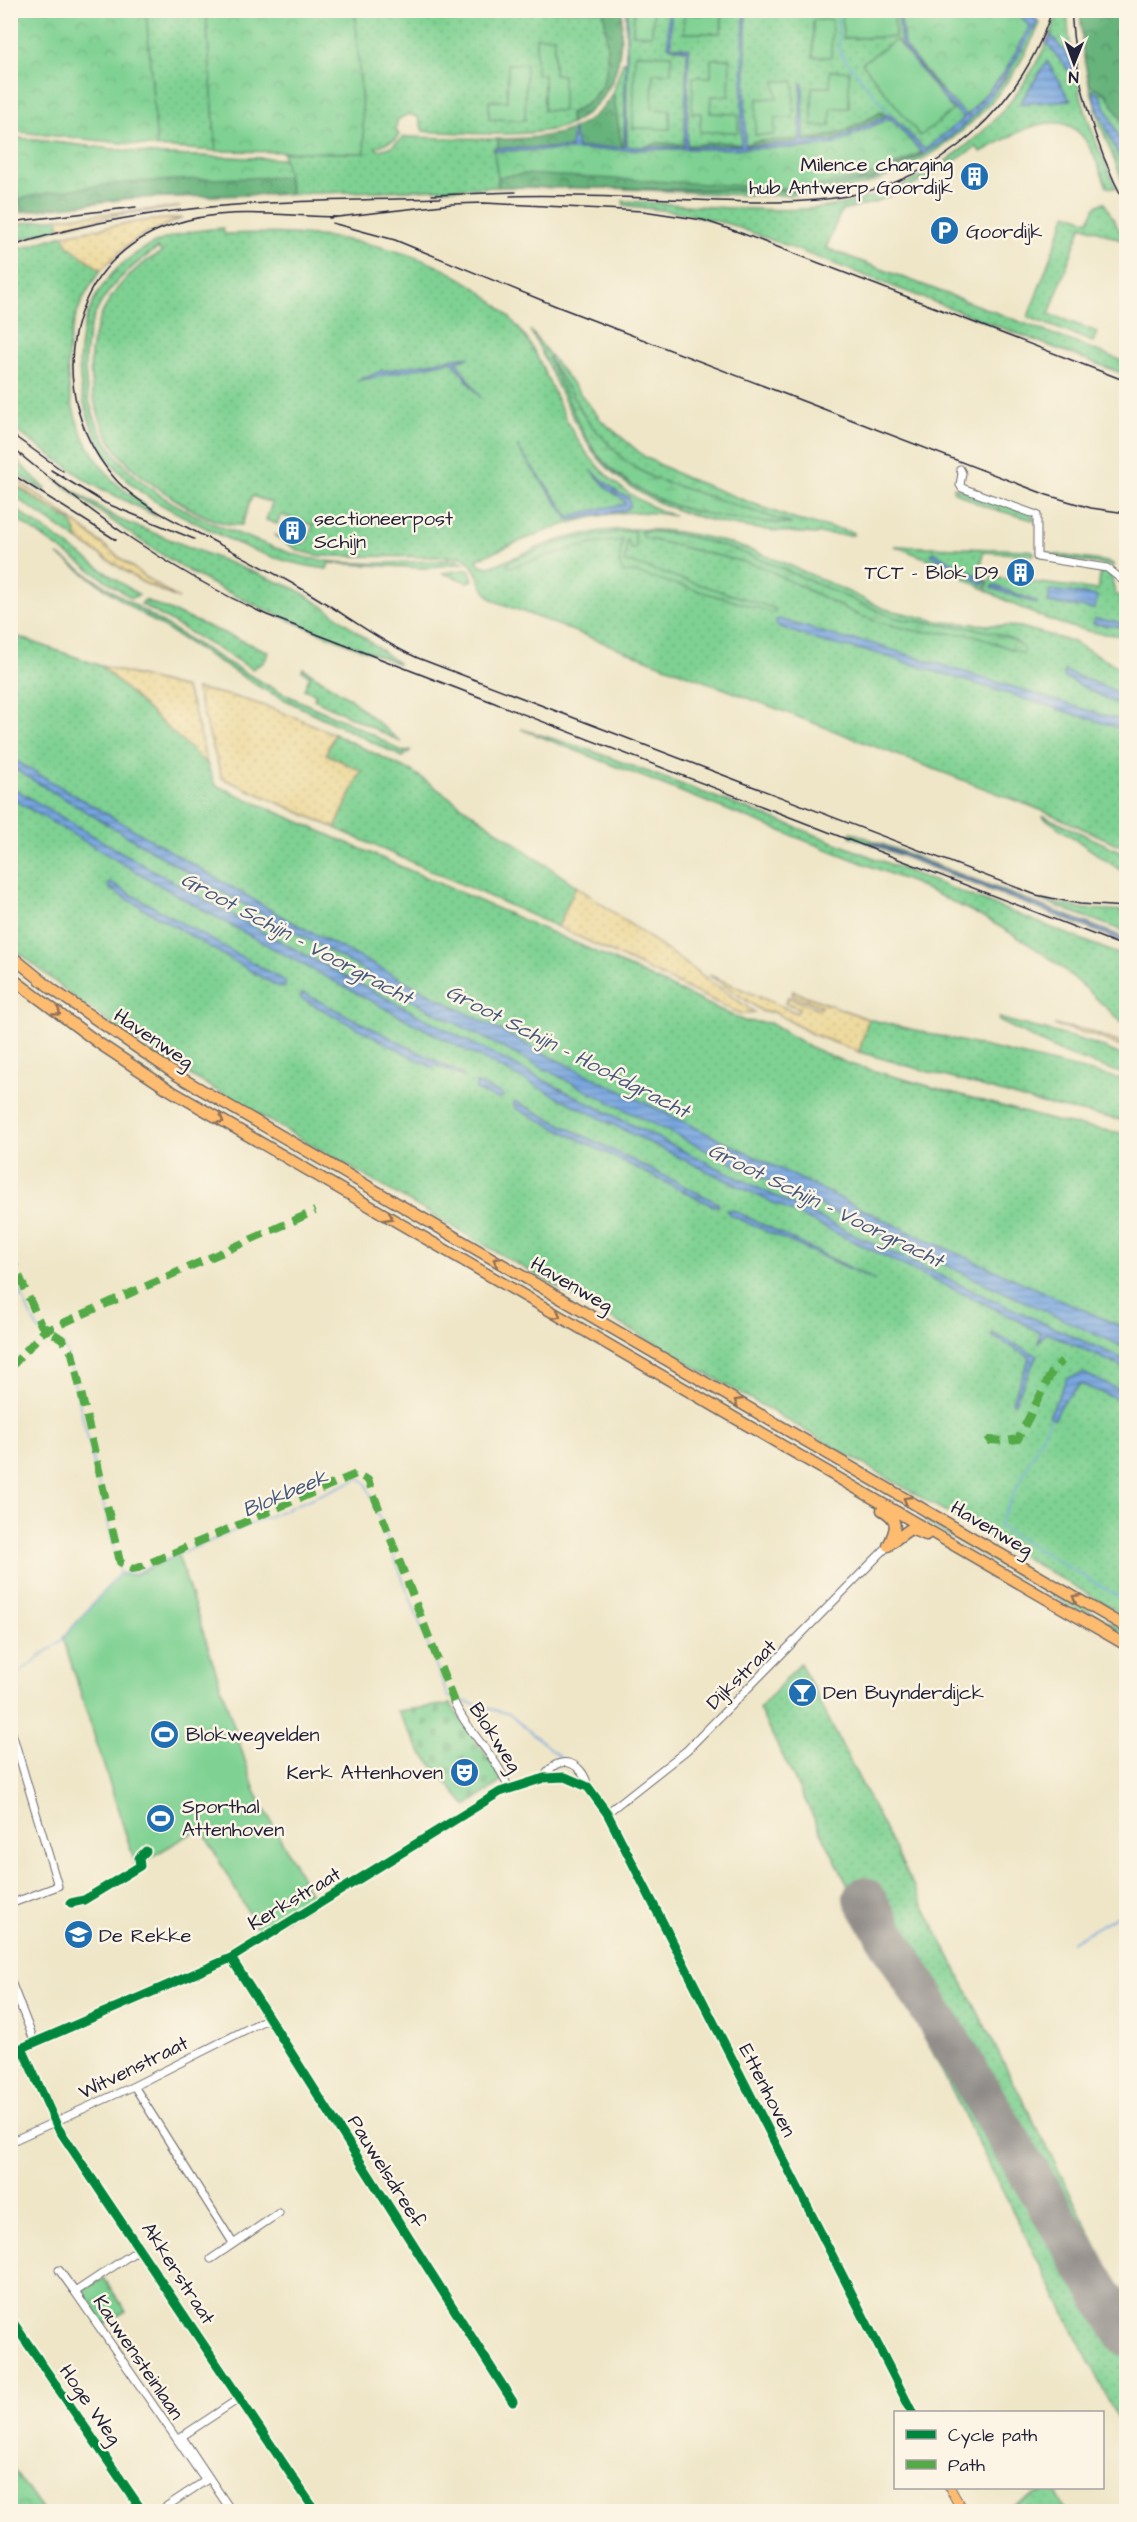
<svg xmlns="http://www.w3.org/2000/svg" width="1137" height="2522" font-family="'Architects Daughter',sans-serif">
<defs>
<pattern id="grass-dots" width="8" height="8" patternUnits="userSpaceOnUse" patternTransform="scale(1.5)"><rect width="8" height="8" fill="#7ed192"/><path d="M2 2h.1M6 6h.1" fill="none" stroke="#6db37f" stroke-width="1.8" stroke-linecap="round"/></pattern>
<pattern id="forest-crowns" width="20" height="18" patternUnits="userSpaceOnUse" patternTransform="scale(1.5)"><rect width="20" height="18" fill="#66b37c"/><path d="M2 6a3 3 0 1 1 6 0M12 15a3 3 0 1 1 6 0" fill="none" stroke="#549167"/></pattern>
<pattern id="wetland-marsh" width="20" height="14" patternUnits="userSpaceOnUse" patternTransform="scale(1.5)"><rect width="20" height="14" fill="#7ed192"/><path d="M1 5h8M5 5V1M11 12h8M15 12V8" fill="none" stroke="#6db37f"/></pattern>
<pattern id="sand-dots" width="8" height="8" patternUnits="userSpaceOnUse" patternTransform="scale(1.5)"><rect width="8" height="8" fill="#eeda9e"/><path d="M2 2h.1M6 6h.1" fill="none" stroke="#ccbb89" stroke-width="1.8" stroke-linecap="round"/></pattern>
<pattern id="cemetery-stones" width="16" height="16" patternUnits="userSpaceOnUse" patternTransform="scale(1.5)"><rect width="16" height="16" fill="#7ed192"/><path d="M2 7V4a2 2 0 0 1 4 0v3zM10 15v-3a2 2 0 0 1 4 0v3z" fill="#6db37f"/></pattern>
<pattern id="park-crowns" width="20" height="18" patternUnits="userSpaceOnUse" patternTransform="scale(1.5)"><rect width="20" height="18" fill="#7ed192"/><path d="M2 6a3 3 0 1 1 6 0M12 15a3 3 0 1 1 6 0" fill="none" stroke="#6db37f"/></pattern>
<pattern id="water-rules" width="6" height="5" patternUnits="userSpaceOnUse" patternTransform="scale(1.5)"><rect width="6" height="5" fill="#77a6e0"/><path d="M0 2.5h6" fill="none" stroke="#6187b7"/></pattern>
</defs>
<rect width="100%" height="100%" fill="#fcf5e5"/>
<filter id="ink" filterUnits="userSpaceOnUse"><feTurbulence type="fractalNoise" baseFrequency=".0167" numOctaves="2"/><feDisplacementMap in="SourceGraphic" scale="12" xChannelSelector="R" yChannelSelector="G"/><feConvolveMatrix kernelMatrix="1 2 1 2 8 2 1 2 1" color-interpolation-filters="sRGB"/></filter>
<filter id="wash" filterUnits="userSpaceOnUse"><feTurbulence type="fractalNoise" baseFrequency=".008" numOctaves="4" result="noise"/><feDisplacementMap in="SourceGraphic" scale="24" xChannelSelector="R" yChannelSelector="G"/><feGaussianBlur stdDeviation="1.35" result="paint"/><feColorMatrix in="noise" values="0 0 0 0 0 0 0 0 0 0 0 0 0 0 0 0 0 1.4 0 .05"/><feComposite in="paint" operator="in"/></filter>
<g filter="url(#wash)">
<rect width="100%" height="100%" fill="#efe6c8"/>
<path fill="url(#grass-dots)" stroke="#507a66" stroke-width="1.5" fill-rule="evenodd" d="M11,11L152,91L146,11H206L216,151L157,147Z
M355,11H604C607,55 618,91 570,113L571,124C531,140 473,132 430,132L423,131L418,117L408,114L397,120L396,130L399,135L394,140L376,147L378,150L391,147L404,137L498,139V187L291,194L283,152L365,153ZM536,37L554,38V74L544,110V74H536ZM489,101H507L489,119Z
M626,11H634L633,34L652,35L653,11H712V15L684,33H721L722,15H730V11H842L843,38L895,37L894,11H900L902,41L965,118L924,150L890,114L835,140L739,147H627L626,63L624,147H621L613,92L623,62H626ZM897,40L900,46L862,63H863ZM635,54L671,55L653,73L652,109ZM711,77L729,96H711L710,113L701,132V113H692ZM812,87H830L812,126ZM777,98L793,118L775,117Z
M1059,11H1067C1070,74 1089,131 1116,188L1107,187C1100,171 1095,154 1085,140C1059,101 1010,138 981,152L976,147C933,176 893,201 841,211L826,248L1126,362V375L732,225L684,213L624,205L623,201C684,204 745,212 806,209C922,202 1024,121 1059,11Z
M1038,21L1040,24C1032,40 1024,57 1014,72C976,130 910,178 842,190C776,201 691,191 623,189L814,191L871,180L893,171L926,153L952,133L1003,82Z
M1089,84C1131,100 1126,147 1126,184L1124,185L1101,126Z
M10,165L22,212L11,214H10Z
M1104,202L1126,242L1082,225L1049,314L1097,332L1093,342L1028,317L1067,213L1089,221L1095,207Z
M58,218L60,228L11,242V225Z
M223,228L224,234C330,229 464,245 528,341C545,367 554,396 568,423C591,468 627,499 674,516C604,501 541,533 477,559L480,565L489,567C515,558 540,545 566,538C685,507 781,561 885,609L942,622L1021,627L1073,642L1126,671V848L1046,812L495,601C478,591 479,564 462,557L321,556L299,551L274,535L306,544L313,525L281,515L277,524L266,520L272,503L252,496L242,525C218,526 195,512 175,499C152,485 128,468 113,445C70,375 89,290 162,252L158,248C112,278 83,313 85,370C88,461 163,505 239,534C268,545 295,557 326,561C369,566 415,561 458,560L465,563L424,568L329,563L327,569C271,562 236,544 187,518C165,507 140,495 123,476C60,407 61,288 153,244C174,233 200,230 223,228Z
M63,235L69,246L101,270C52,335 58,417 111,478C122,491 150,507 156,516L92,484L11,427L10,252Z
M530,330L601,420L645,457L684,477L796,520L853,532V535C765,534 641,525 588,444C565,408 551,367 530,330Z
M10,454L46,489L44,491L11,470Z
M55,479L118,519L296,589L326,608L399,664C330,636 259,611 194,574C145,546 100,512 55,479Z
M10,482L72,522L79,541L11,494Z
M954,487L1031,514L1036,521L983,506L953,491Z
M11,506L127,587L139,595L131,598L11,515Z
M894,546L1027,550L1033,551L1034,555L983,552L980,576L988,581L984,589L936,562Z
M1038,552L1108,562L1113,564V566L1042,556Z
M58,555C126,600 195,645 267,685C311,709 360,724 402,752L411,750L403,757L263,689L134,609Z
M469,569L473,580L467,582L443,573Z
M1101,569L1111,574L1115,594L1126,599V636C1076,634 1029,614 986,590L991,577L1098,590Z
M145,600L269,652L264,662L252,669L141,604Z
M10,634L101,666L207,764L215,785L596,952L744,1021L770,1023L808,1046L849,1064L1059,1122L1126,1134V1616L154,1054L80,1002L11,946Z
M303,668L348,697L401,742L314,699L316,694L304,689L310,676L302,671Z
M521,729L584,748L798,828L1126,957V1025C1103,1006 1082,983 1057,964C1014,931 962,906 913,883Z
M334,734L413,772L576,886L558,927L335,828L361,771L326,754Z
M1044,816L1126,854V874L1043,817Z
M851,832L1126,938V943L850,836Z
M1040,900L1085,909L1126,911V932Z
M999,1018C1042,1031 1087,1037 1126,1058V1075L1063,1053L999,1021Z
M868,1019L1126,1080V1121L1042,1104L859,1052Z
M927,1518L1126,1632V1639L924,1521Z
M800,1663L1126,2303V2435L759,1709Z
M1048,2488H1054L1066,2511H1000Z"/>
<path fill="url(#forest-crowns)" stroke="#446a5c" stroke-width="1.5" d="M604,11H622C621,61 619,96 571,124L570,113C618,91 607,55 604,11Z
M1080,11H1126V129L1107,94L1089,84L1083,52Z
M613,92L622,147H643L659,143L692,145L720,142L744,145L758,141L820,138L843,132L882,112L923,154L871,180L814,191L498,187V139C541,139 591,136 613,92Z
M10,137L162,155L284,159L291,194L134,198L22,212L11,165Z"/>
<path fill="url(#wetland-marsh)" stroke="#507a66" stroke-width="1.5" d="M548,357L589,423L626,462L653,478L792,524C723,520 646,512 597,454C584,437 576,417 567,398C561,384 553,370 548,357Z
M634,530L636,548L631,549L627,539L625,561L774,608L775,613L633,572L624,573L619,564L622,540C583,544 549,555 512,567L507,565L509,561L567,540Z
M642,531C730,534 815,587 896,618C925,626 1010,624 1025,651L1024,654L974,635L916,631L882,623L858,615L760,566L645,538L641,533Z"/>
<path fill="url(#sand-dots)" stroke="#887e6c" stroke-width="1.5" d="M180,207L115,215L60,228L58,218Z
M182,218L141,236L125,247L101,270L69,246L63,235L141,221Z
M11,477C70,513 119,563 179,599L142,582L79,541L72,522L11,482Z
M101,666L185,688L193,706L207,764Z
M196,689C245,696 289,714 334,734L326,754L361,771L335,828L222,778Z
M576,886L754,1012L741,1014L558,927Z
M709,975L797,1013L799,1008L785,1003L788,997L819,1009L821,1006L792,995L793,991L868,1019L859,1052L812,1034L774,1012H763Z
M1054,1025L1086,1030L1126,1045V1049L1096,1036Z"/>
<path fill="url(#cemetery-stones)" stroke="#507a66" stroke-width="1.5" d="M451,1704C466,1731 488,1753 502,1781L466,1806L421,1752L397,1711Z"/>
<path fill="url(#park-crowns)" stroke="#507a66" stroke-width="1.5" d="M11,10L146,11L157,147L11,131Z
M206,11H355L365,153L216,151Z
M900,11H1016L1030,27L1004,73L965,118L904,46Z
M889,114L921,152L888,169L859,178L799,189L524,174L498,177L493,148L712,147L831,142Z
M10,137L162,155L284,159L288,177C198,179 107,179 19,199L11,165Z
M104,2278L126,2312L104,2325L82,2291Z
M11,2466L43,2511H11Z"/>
<path fill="#7ed192" stroke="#507a66" stroke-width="1.5" d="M634,11H653L652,35L633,34Z
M712,11H730V15H722L721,33H684V14L712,15Z
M842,11H894L895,37L843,38Z
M813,20H832L831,57H813Z
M536,37H554V74L563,75V111L544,110V74H536Z
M896,40L953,110L920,136L862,63Z
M635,54L672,55L671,73H653L652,109L670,110V129L633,128Z
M711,59H730L729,96H711L710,113L738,114V132H700L701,113H692L693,77H711Z
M508,64H526L525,120L489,119V101H507Z
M830,71H849V108H831L830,126H812V87H830Z
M775,81H794L793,118H775L774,135H755L757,99L777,98Z
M178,1555L255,1791L314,1901L260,1934L201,1828L136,1866L63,1638L119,1574L135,1575Z"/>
<path fill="url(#water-rules)" stroke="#4c648e" stroke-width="1.5" d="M627,11L626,144L630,147H684L687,51L668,46V11H671V46L689,48L687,147L741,145L744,11H746L745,146L800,143L801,83L803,84L804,143L833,141L890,114L925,150L964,118L946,101L901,46L898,11H900L904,46L935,85L967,116L1004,73L1030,27L1016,11H1028L1038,21C1010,73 977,126 923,154L890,118L835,144L803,148L495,151L496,148H571L573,128L577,148L624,147Z
M1051,35L1072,61L1075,78L1047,44Z
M1047,61L1070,100L1020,104V103Z
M1093,90L1100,94L1126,154V173L1095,103Z
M462,357H470L456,361L481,398L452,361L356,381L382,371Z
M517,447L570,517L585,512L625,504L624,500L609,490L592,471L620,494L629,497L630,506L626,510L569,520Z
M933,552L986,580L983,584L931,555Z
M994,585L1037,602V604L992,588Z
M1050,590L1097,596L1095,609L1048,603Z
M779,619L842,638L867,642L1126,722V730L872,652L825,643L777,626L776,620Z
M1095,619L1126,623V627L1093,624Z
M1064,671L1126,695V709L1064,677Z
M11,758L288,920L551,1057L905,1230L1122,1327L1126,1330V1348C873,1234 624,1113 379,983L362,969L218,890L11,767Z
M10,786C190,896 376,994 563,1090C749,1185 936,1276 1126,1360V1377L1122,1367L1050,1334L1045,1333L1038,1344L1040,1333L1014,1318C742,1189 470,1059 207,912C141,876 76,836 11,798Z
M872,842L1126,939V942L870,843Z
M111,883L285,981V986L284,988L275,985L110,889L108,884Z
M303,993L462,1074L463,1077L436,1065L433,1068L302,999L300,997Z
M476,1083L502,1094L503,1097L498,1099L476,1090Z
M516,1102L718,1203L719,1206H713L517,1109L513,1104Z
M726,1210H733L875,1280L730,1215Z
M992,1333L1037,1355L1014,1404L1012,1401L1030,1357L991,1336Z
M1083,1373L1126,1393V1402L1080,1384L1062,1403L1055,1419L1049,1416L1067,1378Z"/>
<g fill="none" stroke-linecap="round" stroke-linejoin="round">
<path stroke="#77a6e0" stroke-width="1.5" d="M837,10L840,53L890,114
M10,1266L30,1315L40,1332
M10,1304L22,1296
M45,1335L64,1346L67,1352L120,1573L132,1574L360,1478L366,1483L448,1697L509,1714L560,1757
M1051,1418L998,1526L1126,1601
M10,1680L63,1639L120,1573
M1072,1942L1126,1910"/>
<path stroke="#888482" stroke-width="42" d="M864,1898L1126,2335"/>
</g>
</g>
<g filter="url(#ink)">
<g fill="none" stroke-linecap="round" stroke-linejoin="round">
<defs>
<path id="minor" d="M960,469L962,473L960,485L962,488L1037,515V557L1107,568L1126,583
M454,1702C468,1734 498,1756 509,1790
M10,1726L58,1886L10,1904
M544,1778C557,1752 583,1761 588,1787
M607,1813L687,1750L888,1546
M231,1958L513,2402
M10,1979L35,2043
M28,2066L58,2128L316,2512
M134,2086L233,2243
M10,2142L134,2086L269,2018
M141,2248L75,2292L205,2480
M211,2259L279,2213
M59,2270L75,2292
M10,2318L143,2512
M182,2437L232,2512
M178,2439L240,2398
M158,2512L208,2479"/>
<path id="major" d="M10,2053L231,1958L500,1792L544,1778L565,1777L588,1787L607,1813L912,2412
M950,2488L963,2512"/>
<path id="highway" d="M10,955L52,989L178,1076L1126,1627
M10,977L100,1044L168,1089L1126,1645
M882,1510C900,1520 896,1529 888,1546
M891,1543L910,1529L926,1535"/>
</defs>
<use href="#minor" stroke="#6a676c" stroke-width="9"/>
<use href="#major" stroke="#6a676c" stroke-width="11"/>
<use href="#highway" stroke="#6a676c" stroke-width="13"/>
<use href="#minor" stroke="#fff" stroke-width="7"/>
<use href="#major" stroke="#fdbc70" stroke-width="9"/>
<use href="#highway" stroke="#fdbc70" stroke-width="10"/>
<path stroke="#22223b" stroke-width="1.5" d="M1071,10C1075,79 1094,145 1126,205
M432,195L516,192
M510,196C572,194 634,198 696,200C801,204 886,210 971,135C1009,101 1037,59 1052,10
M337,217C280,216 226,206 171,225C59,263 43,401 118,482C139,504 167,517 194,531C230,550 266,568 302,589C341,611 377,640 418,658L1036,895L1080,904L1126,907
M329,218L452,204L484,203L643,211L703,220L741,233L1126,381
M10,222L136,207
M332,223L395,240L556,306L1047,495L1091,508L1126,513
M10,247C151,199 294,202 441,198
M10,433L63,471
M10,446C90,513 172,572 267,615L1126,947
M51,470L105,503L194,539
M10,473L116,540"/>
<path stroke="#53aa46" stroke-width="8" stroke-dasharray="15 8" stroke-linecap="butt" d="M10,1255L41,1325L62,1339L72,1353L120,1562L132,1569L138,1568L356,1474L368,1480L454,1702
M10,1368L43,1332L315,1211
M987,1442L990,1440L1005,1441L1018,1439L1052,1372L1062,1361"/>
<defs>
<path id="cycleway" d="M71,1903L84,1900L140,1866L139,1858L146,1851
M231,1958L513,2402
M22,2048L58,2128L316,2512
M10,2053L231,1958L500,1792L544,1778L565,1777L588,1787L607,1813L912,2412
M10,2318L143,2512"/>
</defs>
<use href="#cycleway" stroke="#fcf5e5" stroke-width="13"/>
<use href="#cycleway" stroke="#00873e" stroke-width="9"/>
</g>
<defs><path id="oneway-chevron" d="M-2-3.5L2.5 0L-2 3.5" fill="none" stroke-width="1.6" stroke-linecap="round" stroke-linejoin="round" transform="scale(1.5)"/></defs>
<g stroke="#906f56">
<use href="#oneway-chevron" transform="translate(57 1012) rotate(36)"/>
<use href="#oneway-chevron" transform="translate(220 1120) rotate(30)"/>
<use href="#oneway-chevron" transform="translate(389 1217) rotate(30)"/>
<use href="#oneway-chevron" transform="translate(497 1261) rotate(-150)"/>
<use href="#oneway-chevron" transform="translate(557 1315) rotate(30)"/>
<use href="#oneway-chevron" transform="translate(738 1402) rotate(-149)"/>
<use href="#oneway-chevron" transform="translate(907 1500) rotate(-150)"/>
<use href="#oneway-chevron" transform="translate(1076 1598) rotate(-150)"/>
</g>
</g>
<defs>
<symbol id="building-disc" viewBox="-11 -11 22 22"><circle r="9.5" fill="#1f6fb2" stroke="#fcf5e5"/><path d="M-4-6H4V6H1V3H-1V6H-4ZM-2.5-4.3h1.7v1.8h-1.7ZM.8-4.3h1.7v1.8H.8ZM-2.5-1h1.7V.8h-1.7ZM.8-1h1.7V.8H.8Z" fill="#fff"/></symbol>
<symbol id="parking-disc" viewBox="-11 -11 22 22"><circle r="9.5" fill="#1f6fb2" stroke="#fcf5e5"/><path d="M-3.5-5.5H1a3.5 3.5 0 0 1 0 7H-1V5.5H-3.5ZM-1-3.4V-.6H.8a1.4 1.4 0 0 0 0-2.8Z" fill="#fff"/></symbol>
<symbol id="bar-disc" viewBox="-11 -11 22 22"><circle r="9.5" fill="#1f6fb2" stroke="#fcf5e5"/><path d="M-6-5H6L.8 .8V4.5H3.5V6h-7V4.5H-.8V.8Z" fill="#fff"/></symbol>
<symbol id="stadium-disc" viewBox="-11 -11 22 22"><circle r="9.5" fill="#1f6fb2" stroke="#fcf5e5"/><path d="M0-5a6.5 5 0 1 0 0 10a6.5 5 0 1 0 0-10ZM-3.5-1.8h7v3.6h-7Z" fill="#fff"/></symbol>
<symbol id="theatre-disc" viewBox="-11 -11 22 22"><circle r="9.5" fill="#1f6fb2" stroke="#fcf5e5"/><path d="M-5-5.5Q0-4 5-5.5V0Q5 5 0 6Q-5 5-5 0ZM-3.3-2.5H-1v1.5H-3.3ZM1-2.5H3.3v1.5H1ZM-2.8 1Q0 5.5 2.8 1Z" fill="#fff"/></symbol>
<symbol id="school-disc" viewBox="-11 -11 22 22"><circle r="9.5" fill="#1f6fb2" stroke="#fcf5e5"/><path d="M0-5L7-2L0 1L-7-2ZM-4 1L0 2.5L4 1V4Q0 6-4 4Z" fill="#fff"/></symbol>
</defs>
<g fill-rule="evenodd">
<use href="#building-disc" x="958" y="160" width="33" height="33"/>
<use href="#parking-disc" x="928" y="214" width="33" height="33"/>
<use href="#building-disc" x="276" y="514" width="33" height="33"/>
<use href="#building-disc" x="1004" y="556" width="33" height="33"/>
<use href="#bar-disc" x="786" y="1676" width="33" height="33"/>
<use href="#stadium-disc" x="148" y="1718" width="33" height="33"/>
<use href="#theatre-disc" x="448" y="1756" width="33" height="33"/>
<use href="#stadium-disc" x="144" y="1802" width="33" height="33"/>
<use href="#school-disc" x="62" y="1918" width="33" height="33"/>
</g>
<g text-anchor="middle" stroke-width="5" stroke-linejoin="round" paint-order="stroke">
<g font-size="20" fill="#22223b" stroke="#fcf5e5" text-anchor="start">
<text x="953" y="171" text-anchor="end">Milence charging<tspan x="953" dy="23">hub Antwerp Goordijk</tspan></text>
<text x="966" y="238">Goordijk</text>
<text x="314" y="525">sectioneerpost<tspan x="314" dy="23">Schijn</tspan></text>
<text x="999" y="579" text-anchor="end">TCT - Blok D9</text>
<text x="823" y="1699">Den Buynderdijck</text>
<text x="186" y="1741">Blokwegvelden</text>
<text x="443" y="1779" text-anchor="end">Kerk Attenhoven</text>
<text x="182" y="1813">Sporthal<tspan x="182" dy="23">Attenhoven</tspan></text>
<text x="99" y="1942">De Rekke</text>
</g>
<g font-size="20" fill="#22223b" stroke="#fcf5e5">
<text transform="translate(154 1038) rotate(34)" y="7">Havenweg</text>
<text transform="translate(572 1284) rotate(30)" y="7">Havenweg</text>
<text transform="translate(992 1528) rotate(30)" y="7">Havenweg</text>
<text transform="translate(741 1674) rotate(-45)" y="7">Dijkstraat</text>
<text transform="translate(496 1737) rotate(57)" y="7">Blokweg</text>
<text transform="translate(294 1898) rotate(-31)" y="7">Kerkstraat</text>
<text transform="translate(133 2067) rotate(-26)" y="7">Witvenstraat</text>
<text transform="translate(768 2090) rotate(63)" y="7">Ettenhoven</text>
<text transform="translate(387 2171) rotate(58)" y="7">Pauwelsdreef</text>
<text transform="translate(179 2273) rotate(57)" y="7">Akkerstraat</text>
<text transform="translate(139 2357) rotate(56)" y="7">Kauwensteinlaan</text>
<text transform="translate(91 2404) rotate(55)" y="7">Hoge Weg</text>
</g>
<g font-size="21" font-style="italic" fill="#44577d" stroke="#fcf5e5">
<text transform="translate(297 938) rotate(28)" y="7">Groot Schijn - Voorgracht</text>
<text transform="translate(568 1051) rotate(27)" y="7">Groot Schijn - Hoofdgracht</text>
<text transform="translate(826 1205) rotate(26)" y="7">Groot Schijn - Voorgracht</text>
<text transform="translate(285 1493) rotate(-23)" y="7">Blokbeek</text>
</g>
</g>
<rect width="1137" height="2522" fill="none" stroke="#fcf5e5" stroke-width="36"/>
<rect x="894" y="2411" width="210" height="78" fill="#fcf5e5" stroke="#a5a1a1" stroke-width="1.5"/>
<rect x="906" y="2430" width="30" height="9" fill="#00873e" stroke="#a5a1a1" stroke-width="1.5"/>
<text x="948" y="2441" font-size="18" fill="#22223b">Cycle path</text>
<rect x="906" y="2460" width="30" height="9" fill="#53aa46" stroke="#a5a1a1" stroke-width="1.5"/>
<text x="948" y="2471" font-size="18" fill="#22223b">Path</text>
<g transform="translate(1074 63) rotate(181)" stroke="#fcf5e5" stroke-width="4.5" paint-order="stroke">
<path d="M0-4.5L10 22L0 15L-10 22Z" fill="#22223b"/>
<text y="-9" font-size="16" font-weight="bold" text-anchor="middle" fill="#22223b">N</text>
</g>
</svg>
